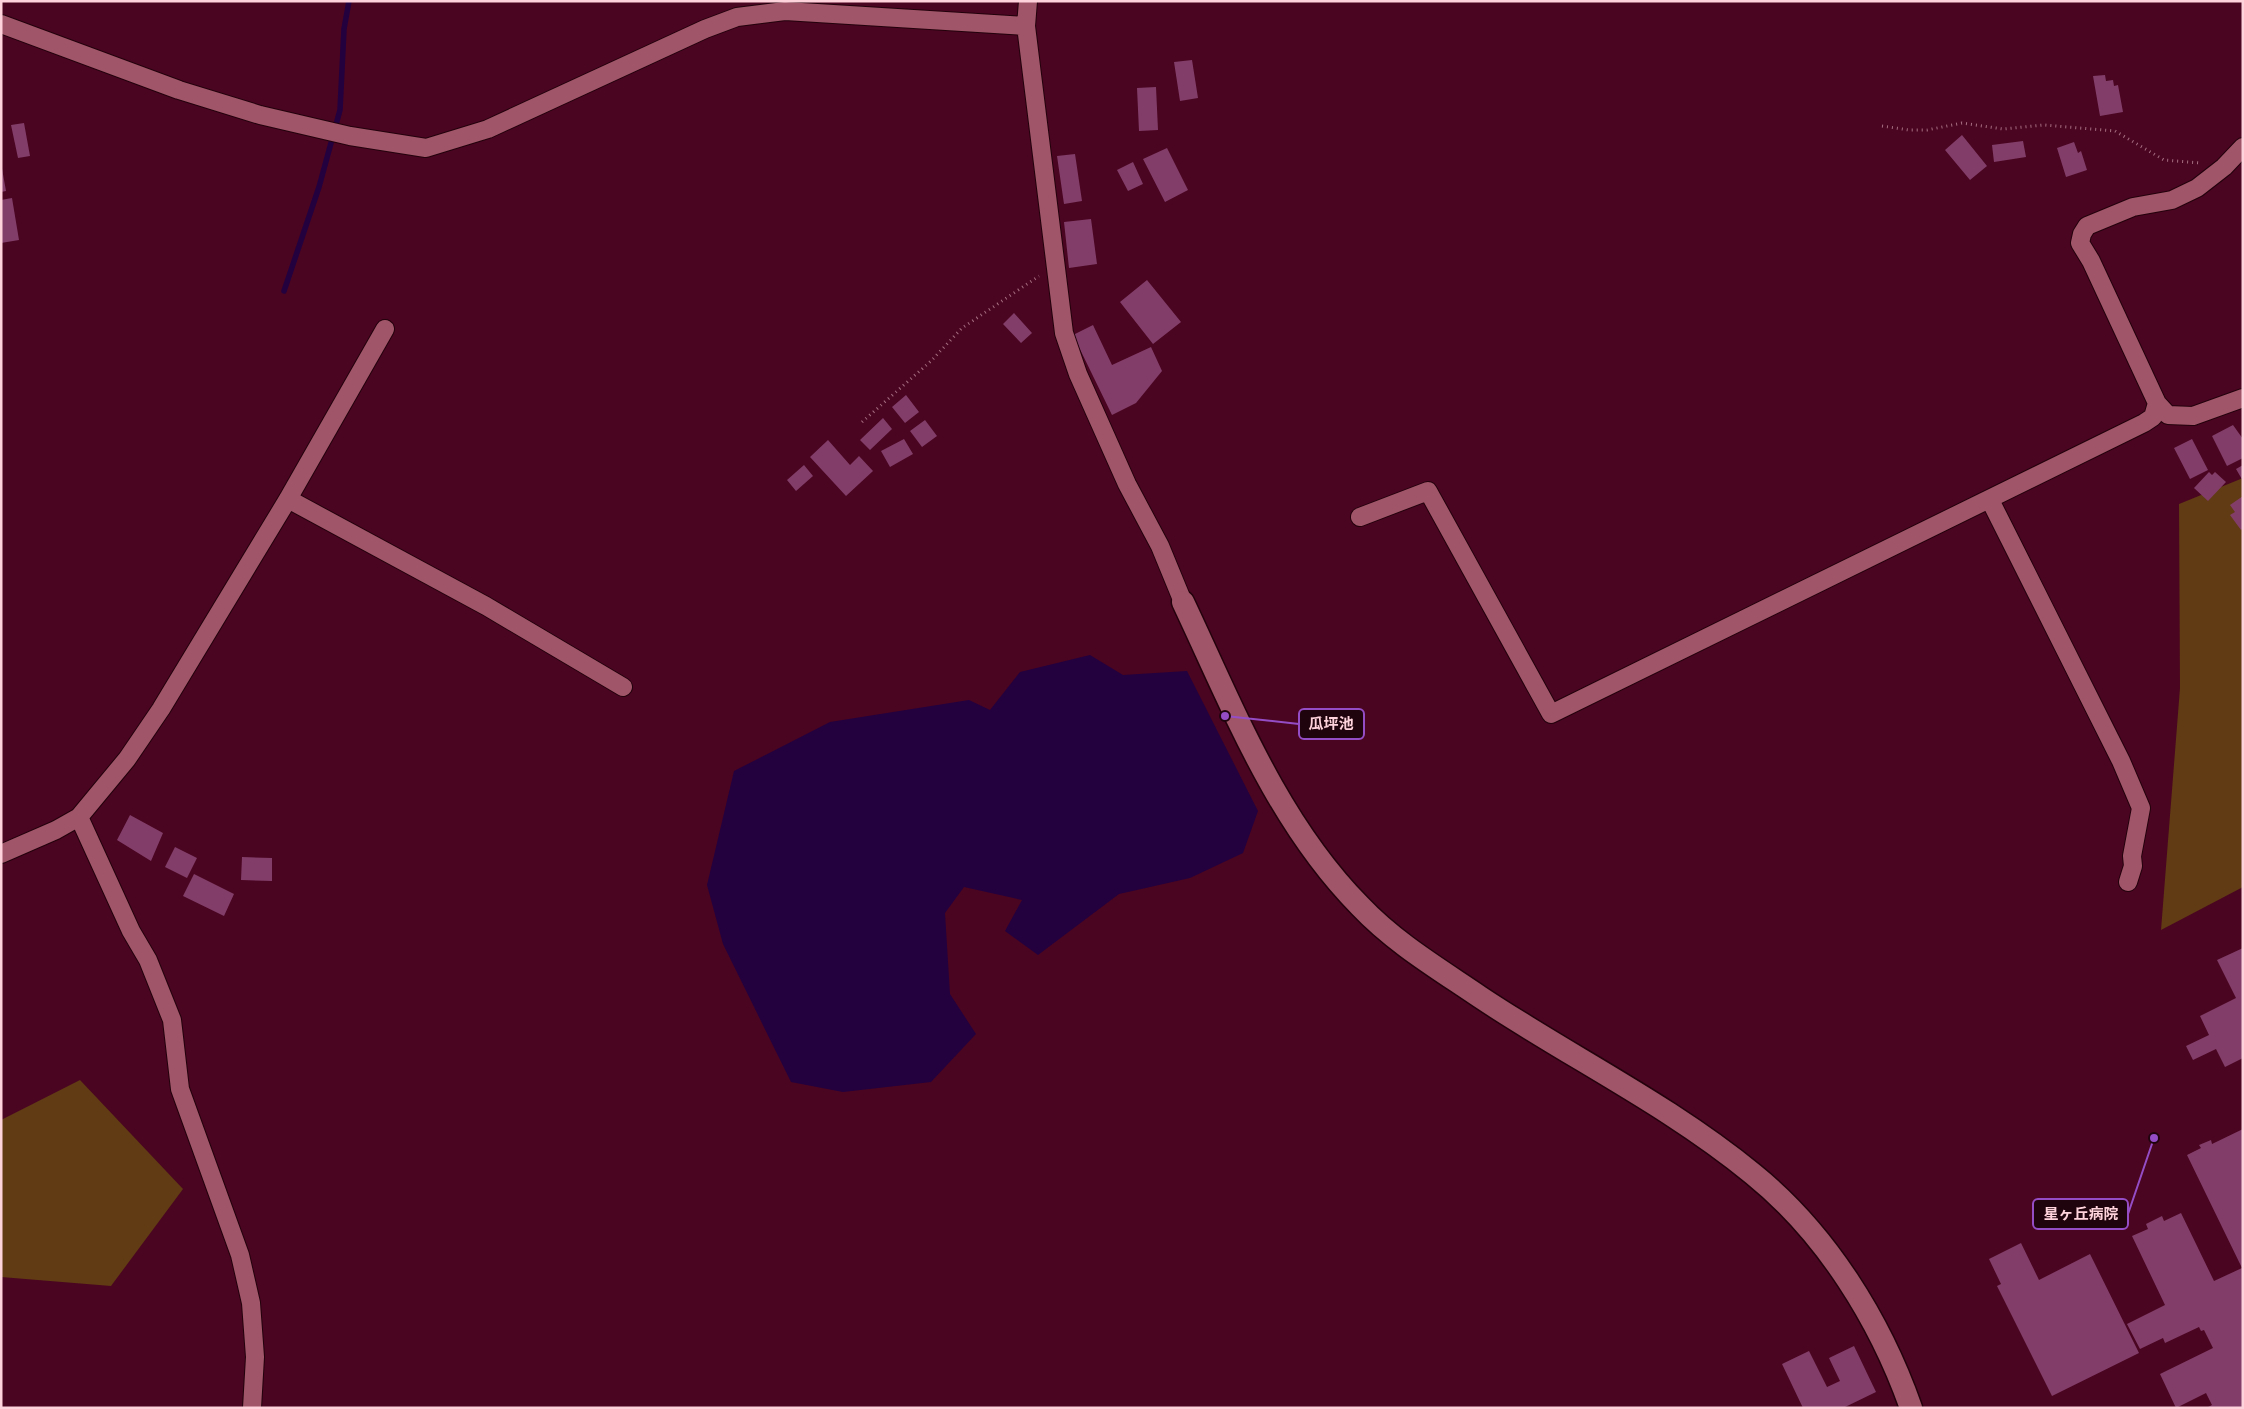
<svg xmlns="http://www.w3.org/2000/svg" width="2244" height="1409" font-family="'IBM Plex Serif','Noto Sans JP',serif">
<rect width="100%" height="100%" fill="#4a0521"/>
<path fill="#603b14" d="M2243,478V887L2161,930L2180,688L2179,504Z
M80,1080L183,1189L111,1286L1,1277V1120Z"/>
<path fill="#23013f" d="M1090,655L1123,675L1187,671L1258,811L1243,853L1190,878L1119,894L1038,955L1005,931L1022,900L964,887L945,913L950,994L976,1034L931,1082L843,1092L791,1082L723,944L707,885L734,771L830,722L969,700L990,710L1020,672Z"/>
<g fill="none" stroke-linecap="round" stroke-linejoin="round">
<path stroke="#23013f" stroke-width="5.5" d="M284,291L319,187L340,110L344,29L349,1"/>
</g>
<path fill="#823e69" d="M1192,60L1198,98L1180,101L1174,62Z
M2105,75L2106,81L2113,80L2114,86L2118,85L2123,112L2100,116L2093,76Z
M1156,87L1158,130L1139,131L1137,88Z
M24,123L30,156L18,158L11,125Z
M1962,135L1987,166L1970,180L1945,150Z
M2023,141L2026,157L1994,162L1992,145Z
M2074,142L2078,153L2081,151L2087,170L2066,177L2057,148Z
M1167,148L1188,190L1165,202L1143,159Z
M1075,154L1082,201L1064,204L1057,156Z
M1133,162L1143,184L1128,191L1117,170Z
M1,163L6,191L1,192Z
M12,198L19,240L1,243V200Z
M1091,219L1097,264L1069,268L1064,222Z
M1147,280L1181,322L1153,344L1120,302Z
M1014,313L1032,333L1021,343L1003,324Z
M1093,325L1112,365L1151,347L1162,371L1136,403L1112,415L1073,335Z
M906,395L919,412L905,423L892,407Z
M883,418L892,429L870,450L860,440Z
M925,420L937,436L922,447L910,431Z
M2233,425L2243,439V458L2227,466L2212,436Z
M904,439L913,454L890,467L881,451Z
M2192,439L2208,470L2190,479L2174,448Z
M828,440L850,465L859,456L873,471L846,496L810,457Z
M804,465L813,476L796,491L787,480Z
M2243,465V481L2236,469Z
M2209,472L2212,475L2215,472L2226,482L2208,501L2194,488Z
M2243,496V528L2241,530L2230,515L2235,512L2230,505Z
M130,815L163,833L151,861L117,840Z
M175,847L197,858L187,878L165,867Z
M242,857L272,858V881L241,880Z
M194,874L234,894L224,916L183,896Z
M2243,948V1058L2225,1067L2216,1049L2193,1060L2186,1046L2209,1035L2200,1016L2236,998L2217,960Z
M2243,1129V1408H2206L2212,1405L2206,1393L2176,1408L2160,1374L2213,1348L2204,1330L2201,1331L2199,1327L2165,1343L2163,1338L2140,1349L2127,1324L2165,1305L2132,1236L2148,1229L2146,1224L2162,1216L2164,1221L2181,1213L2214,1281L2242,1268L2187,1155L2201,1148L2199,1145L2211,1140L2212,1144Z
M2021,1243L2039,1280L2090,1254L2139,1353L2052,1396L1997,1286L2001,1284L1989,1259Z
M1854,1346L1876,1392L1843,1408H1803L1782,1364L1809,1351L1827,1387L1840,1381L1829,1358Z"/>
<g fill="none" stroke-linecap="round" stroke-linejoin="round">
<defs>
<path id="minor" d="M1028,1L1026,26L1064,333L1078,374L1127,484L1160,546L1183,602
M1,24L179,90L260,115L350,136L426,148L488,129L705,29L737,17L785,11L1026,26
M2243,147L2224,167L2197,188L2172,200L2133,207L2087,226L2082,234L2080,243L2091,261L2157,403L2168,415L2193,416L2243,398
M288,499L486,606L623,687
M1990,500L2121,761L2141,808L2132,856L2133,866L2128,882
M1360,517L1428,491L1551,714L2144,423L2153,417L2157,403
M79,817L131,931L148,960L172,1020L180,1089L240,1255L251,1303L255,1357L252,1408
M1,854L56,830L79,817L127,759L161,709L288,499L385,329"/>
<path id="tertiary" d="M1183,602C1233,708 1277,822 1360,906C1395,943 1439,969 1480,997C1570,1057 1669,1105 1753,1174C1826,1233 1880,1320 1911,1408"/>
</defs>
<use href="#minor" stroke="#23020c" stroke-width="20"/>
<use href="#tertiary" stroke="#23020c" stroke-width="25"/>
<path stroke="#a66e80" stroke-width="3" stroke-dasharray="1 4" stroke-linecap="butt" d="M1882,126L1909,130H1927L1962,123L2003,129L2044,125L2115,131L2164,160L2200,163
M862,422L931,361L962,328L1039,276"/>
<use href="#minor" stroke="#a05569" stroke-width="18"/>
<use href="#tertiary" stroke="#a05569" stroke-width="22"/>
</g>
<path fill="none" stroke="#954dc5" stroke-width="2" d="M1225 716L1299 724M2154 1138L2128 1214"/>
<g fill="#954dc5" stroke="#20040d" stroke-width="2">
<circle cx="1225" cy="716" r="5"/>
<circle cx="2154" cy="1138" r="5"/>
</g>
<g fill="#20040d" stroke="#954dc5" stroke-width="2">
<rect x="1299" y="709" width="65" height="30" rx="5"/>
<rect x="2033" y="1199" width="95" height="30" rx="5"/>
</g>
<g font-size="15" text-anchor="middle" font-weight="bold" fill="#ffd3dc">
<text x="1331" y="729">瓜坪池</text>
<text x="2081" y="1219">星ヶ丘病院</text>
</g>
<rect width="2244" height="1409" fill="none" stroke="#ffd3dc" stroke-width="5"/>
</svg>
